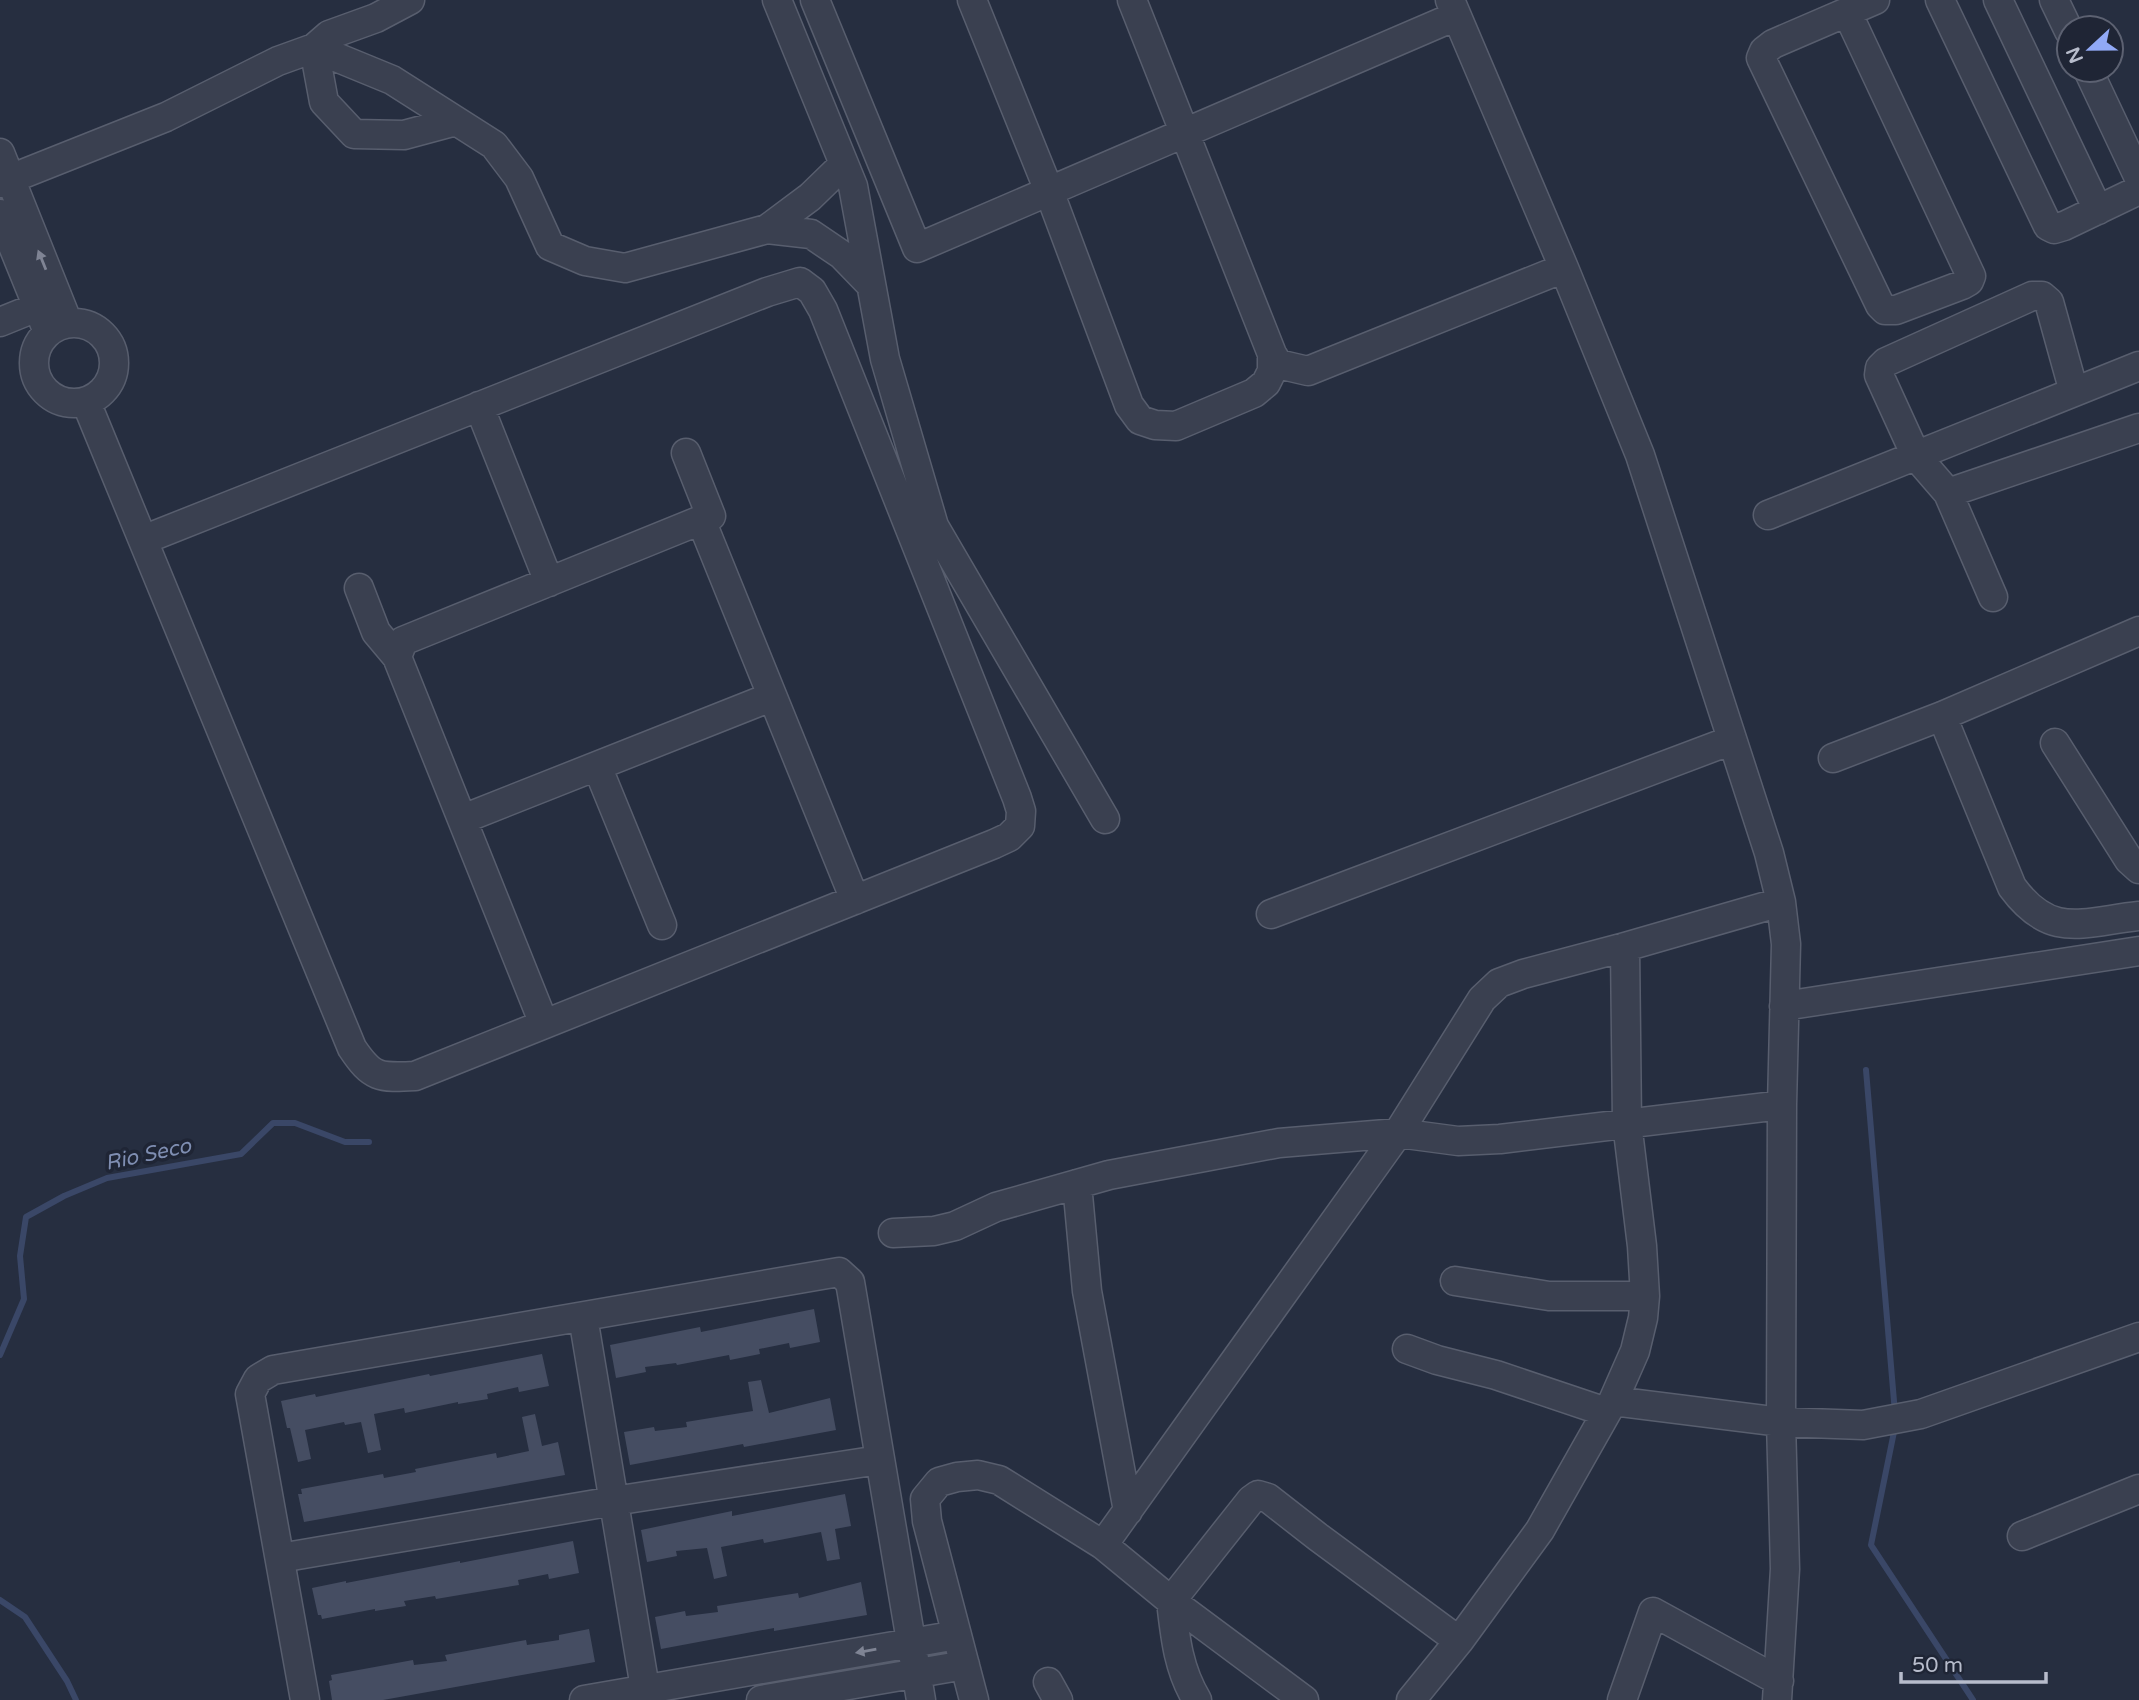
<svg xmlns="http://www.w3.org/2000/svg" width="2139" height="1700" font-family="'Varela Round',sans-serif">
<rect width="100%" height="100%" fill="#262e40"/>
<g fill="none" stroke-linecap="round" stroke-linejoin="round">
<path stroke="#3a4767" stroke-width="6" d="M1866,1070L1895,1413
M0,1355L24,1299L20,1256L26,1217L64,1196L107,1178L241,1154L273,1123H295L345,1142H369
M1895,1427L1871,1545L1973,1700
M0,1600L25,1617L67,1681L76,1700"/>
</g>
<path fill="#454d62" d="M814,1309L820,1342L790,1348L789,1343L759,1349L760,1354L730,1360L729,1355L677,1365L676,1363L645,1367L646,1372L616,1378L610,1345L700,1327L701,1332Z
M542,1354L549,1386L519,1392L518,1387L487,1394L488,1399L458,1404V1402L405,1413L404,1408L374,1414L381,1450L368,1453L361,1422L345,1425L344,1422L305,1430L311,1459L298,1462L290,1428H287L281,1401L315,1394L316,1397L429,1374L430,1376Z
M761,1380L769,1413L830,1398L836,1430L744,1447L743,1444L630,1465L624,1432L654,1427L655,1431L687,1427L686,1422L753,1411L748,1382Z
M535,1414L542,1446L558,1442L565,1475L304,1522L298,1494H302L301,1489L383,1474L384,1478L416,1472L415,1469L496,1453L497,1458L529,1451L522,1417Z
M845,1494L851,1526L835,1529L840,1559L827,1561L821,1532L764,1543L763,1539L721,1547L727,1576L714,1579L707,1548L676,1551L677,1556L647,1562L641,1530L732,1511V1516Z
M573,1541L579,1573L549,1579L548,1574L518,1580L519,1585L436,1599L435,1596L404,1601L406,1606L375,1611V1609L322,1619L321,1615H318L312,1588L346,1581V1583L460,1561V1563Z
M861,1582L867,1615L774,1631V1628L661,1649L655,1617L685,1611L686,1616L718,1612L717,1606L798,1593L799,1598Z
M589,1629L595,1662L383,1700H332L329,1681L332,1680L331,1675L413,1660L414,1665L447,1661L445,1655L526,1640L527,1645L559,1640V1635Z"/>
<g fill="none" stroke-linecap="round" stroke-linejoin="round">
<defs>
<path id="minor" d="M777,0L853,186L885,359L934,526L1105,819
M815,0L917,248L1456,16
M972,0L1049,191L1129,405L1140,420L1155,425L1176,426L1254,393L1266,383L1272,371V354
M1132,0L1272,354L1278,364L1308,371L1564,268
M1450,0L1564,268L1640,455L1769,853L1781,902L1786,944L1782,1105L1781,1422L1785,1569L1777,1700
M1940,0L2048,226L2054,229L2064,226L2139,190
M1998,0L2098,210
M2054,0L2069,31
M1847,12L1971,276L1969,281L1962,285L1896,310H1885L1880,305L1761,58L1764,51L1773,44L1875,0
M314,48L392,80L494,145L519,178L550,246L585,261L625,268L767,229L811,234L842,255L871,285
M314,48L324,102L354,134L404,135L456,121
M2088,70L2139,178
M0,153L68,323
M0,183L166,117L278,61L314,48L329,35L376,18L410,0
M0,214L48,332
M767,229L810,197L844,164
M0,322L37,307
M34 363a40 40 0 1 1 80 0a40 40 0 1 1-80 0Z
M86,402L352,1048C372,1078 379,1078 415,1076L994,844L1009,837L1020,826L1021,811L1017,798L823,310L812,291L800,282L767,292L143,540
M479,406L549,582
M1948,493L2139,428
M1768,515L2139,366
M701,520L855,900
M359,588L376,632L397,657L544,1024
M1993,597L1948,493L1916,456L1879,375L1880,368L1886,362L2032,296H2042L2049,302L2074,392
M397,657L403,641L711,516L686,453
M1942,716L2012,887C2051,940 2082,922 2139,916
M2055,743L2129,860L2139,869
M1833,758L1942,716L2139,631
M597,766L662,925
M463,819L771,697
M1271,914L1732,740
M1784,1006L2139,951
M1077,1184L1087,1291L1128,1511
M893,1233L934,1231L955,1226L996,1207L1109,1175L1279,1143L1398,1133L1458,1141L1500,1139L1782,1105
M1455,1281L1549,1296H1645
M583,1317L647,1700
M1407,1349L1437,1360L1496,1375L1606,1412
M1613,1401L1781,1422L1863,1425L1921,1414L2139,1337
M2022,1536L2139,1489
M1103,1545L1398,1133L1482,999L1499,983L1523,974L1625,947L1781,902
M280,1558L614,1501L879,1460
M1048,1682L1058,1700
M305,1700L250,1394L258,1379L273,1370L839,1272L850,1282L921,1700
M584,1700L957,1635
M761,1700L965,1665
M974,1700L927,1521L925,1499L939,1482L957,1477L978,1475L999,1480L1103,1545L1171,1601L1304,1700
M1197,1700C1178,1669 1175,1636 1171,1601L1251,1500L1258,1495L1268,1498L1318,1537L1459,1641
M1411,1700L1459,1641L1540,1530L1613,1401L1635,1351L1643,1318L1645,1296L1642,1246L1627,1123L1625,947
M1622,1700L1653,1612L1779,1681"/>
</defs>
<use href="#minor" stroke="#585e6e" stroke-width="31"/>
<use href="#minor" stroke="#3a4050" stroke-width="28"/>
</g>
<defs><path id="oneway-solid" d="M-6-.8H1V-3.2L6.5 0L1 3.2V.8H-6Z" transform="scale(1.75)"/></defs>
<g fill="#7f8494">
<use href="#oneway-solid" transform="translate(42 260) rotate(-112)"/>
<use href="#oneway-solid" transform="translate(866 1651) rotate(170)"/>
</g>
<g text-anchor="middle" stroke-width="7" stroke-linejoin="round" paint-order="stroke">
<g font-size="21" font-style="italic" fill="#7f8eb2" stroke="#1f2535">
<text transform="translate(148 1154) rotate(-12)" y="7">Rio Seco</text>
</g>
</g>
<g transform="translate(2090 49) rotate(248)"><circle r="33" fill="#1f2535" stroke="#5c6171" stroke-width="2"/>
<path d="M0-5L12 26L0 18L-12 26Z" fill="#91a9f6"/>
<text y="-10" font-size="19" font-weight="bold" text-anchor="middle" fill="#b7bccb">N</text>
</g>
<path d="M1901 1672v10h145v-10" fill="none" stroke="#b7bccb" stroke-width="3.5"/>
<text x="1912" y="1672" font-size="21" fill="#b7bccb" stroke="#1f2535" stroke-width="5" paint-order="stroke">50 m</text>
</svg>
